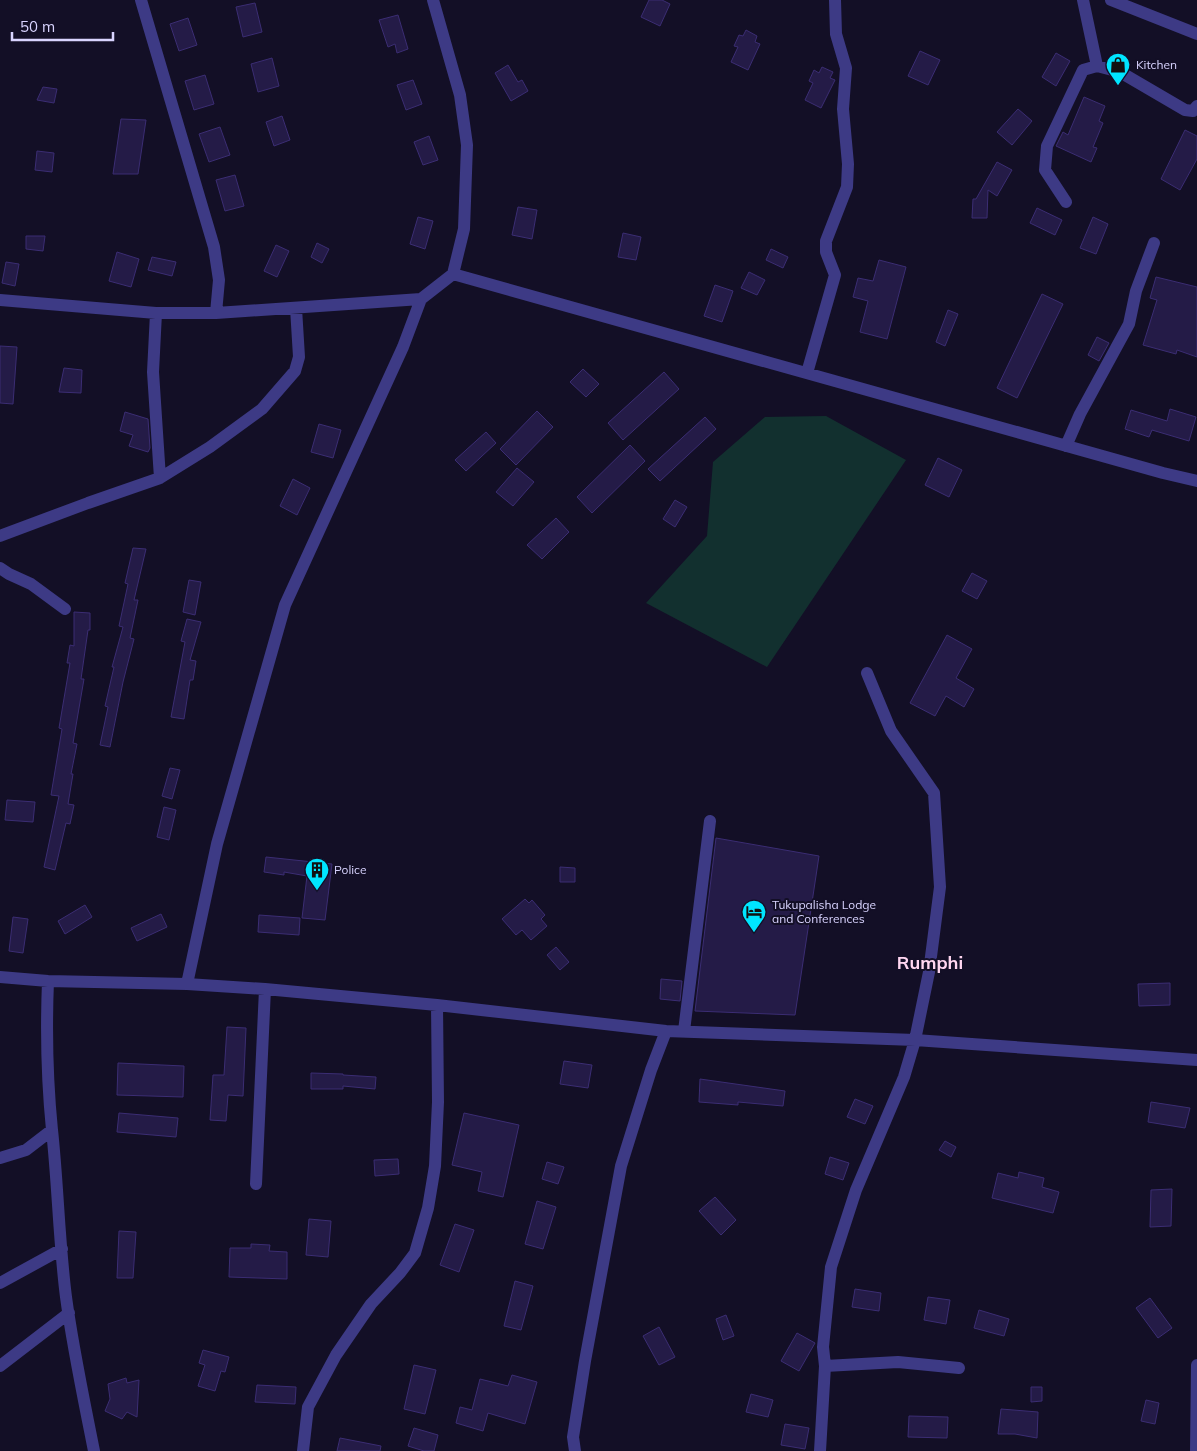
<svg xmlns="http://www.w3.org/2000/svg" width="1197" height="1451" font-family="Mulish,sans-serif">
<rect width="100%" height="100%" fill="#130f26"/>
<path fill="#12302f" d="M826,416L906,460L767,667L646,603L707,536L713,462L765,417Z"/>
<path fill="#241b47" stroke="#3b2d73" d="M649,0H662L670,4L660,26L641,17Z
M255,3L262,32L243,37L236,7Z
M398,15L408,49L397,53L395,44L388,47L379,20Z
M188,18L197,45L179,51L170,24Z
M746,30L757,36L755,42L760,44L748,70L731,62L738,47L734,46L739,35L743,36Z
M920,51L940,60L928,85L908,76Z
M1056,53L1070,61L1056,86L1042,77Z
M272,58L279,86L258,92L251,64Z
M508,65L518,82L522,80L528,91L511,101L495,73Z
M822,67L833,72L830,78L835,80L821,108L805,100L813,83L809,81L814,70L819,73Z
M205,75L214,104L194,110L185,81Z
M413,80L422,104L406,110L397,85Z
M43,87L57,89L54,103L37,100Z
M1084,97L1105,106L1099,121L1103,123L1093,147L1097,148L1091,162L1056,146L1063,132L1068,135Z
M1018,109L1032,121L1012,145L997,132Z
M282,116L290,140L274,146L266,122Z
M121,119L146,120L138,174H113Z
M220,127L230,155L209,162L199,134Z
M1185,130L1197,136V159L1180,190L1161,179Z
M429,136L438,160L423,165L414,142Z
M37,151L54,153L52,172L35,170Z
M997,162L1012,170L997,196L988,190L987,218H972L973,199H976Z
M235,175L244,206L225,211L216,180Z
M518,207L537,210L532,239L512,235Z
M1037,208L1062,220L1055,235L1030,223Z
M418,217L433,221L425,249L410,244Z
M1093,217L1108,224L1096,254L1080,248Z
M623,233L641,237L636,260L618,257Z
M26,236H45L43,251L26,249Z
M317,243L329,249L322,263L311,257Z
M276,245L289,251L277,277L264,271Z
M771,249L788,257L783,268L766,260Z
M117,252L139,259L131,287L109,281Z
M152,257L176,262L172,276L148,270Z
M879,260L906,267L887,339L860,332L868,301L853,297L858,278L873,281Z
M6,262L19,264L15,286L2,283Z
M749,272L765,280L757,295L741,288Z
M1156,277L1197,287V357L1177,350L1176,354L1143,345L1157,300L1150,298Z
M715,285L733,291L722,322L704,316Z
M1042,294L1063,304L1017,398L997,388Z
M948,310L958,314L945,346L936,342Z
M1097,337L1109,343L1099,361L1088,355Z
M0,346L17,347L13,404L0,403Z
M64,368L82,370L81,393L59,392Z
M583,369L599,384L586,397L570,382Z
M664,372L679,389L623,440L608,423Z
M1170,409L1196,417L1189,441L1152,430L1149,437L1125,429L1131,410L1167,421Z
M537,411L553,427L516,465L500,449Z
M125,412L148,419L150,448L148,452L129,446L133,435L120,431Z
M705,417L716,429L660,481L648,469Z
M319,424L341,430L333,458L311,452Z
M486,432L496,443L466,471L455,460Z
M630,445L645,461L592,513L577,497Z
M938,458L962,470L949,497L925,485Z
M517,468L534,482L513,506L496,492Z
M293,479L310,488L297,515L280,506Z
M675,500L687,507L675,527L663,519Z
M556,518L569,532L542,559L527,545Z
M133,548L146,549L134,600H138L130,638L134,639L123,682L110,747L100,745L108,707L105,706L114,667H112L123,627L119,626L128,584L125,583Z
M972,573L987,581L977,599L962,591Z
M189,580L201,582L195,615L183,612Z
M74,612L90,613V630H88L81,679H84L73,743L77,744L71,774H73L68,804L74,805L70,824L66,823L55,870L44,867L59,796L51,795L62,729L59,728L70,663H67L70,645L74,646Z
M187,619L201,622L190,660L196,661L193,680H190L184,719L171,717L185,642L181,641Z
M947,635L972,649L956,678L974,689L964,707L946,696L935,716L910,703Z
M170,768L180,770L172,799L162,796Z
M7,800L35,802L33,822L5,820Z
M164,807L176,810L169,840L157,837Z
M716,838L819,856L795,1015L695,1011Z
M266,857L332,864L325,920L302,918L307,876L284,872V875L264,872Z
M560,867L575,868V882H560Z
M525,899L529,903L532,900L545,915L541,919L547,926L531,940L522,930L516,935L502,919Z
M85,905L92,917L65,934L58,921Z
M161,914L167,927L137,941L131,928Z
M259,915L300,918L299,935L258,932Z
M13,917L28,919L23,953L9,951Z
M556,947L569,962L560,970L547,955Z
M661,979L682,981L680,1001L660,999Z
M1170,983V1005L1139,1006L1138,984Z
M227,1027L246,1028L243,1096L228,1095L226,1121L210,1120L213,1075H224Z
M564,1061L592,1065L588,1088L560,1084Z
M118,1063L184,1066L183,1097L117,1095Z
M311,1073L343,1074V1075L376,1077L375,1089L343,1086V1089H311Z
M700,1079L785,1091L783,1106L738,1102V1105L699,1102Z
M855,1099L873,1106L865,1124L847,1117Z
M1151,1102L1190,1108L1185,1128L1148,1122Z
M119,1113L178,1118L176,1137L117,1132Z
M464,1113L519,1125L503,1197L478,1191L482,1172L452,1165Z
M945,1141L956,1147L951,1157L939,1150Z
M830,1157L849,1163L843,1180L825,1174Z
M398,1159L399,1174L375,1176L374,1160Z
M547,1162L564,1167L558,1184L542,1179Z
M1019,1172L1044,1178L1042,1187L1059,1192L1053,1213L992,1198L998,1173L1018,1178Z
M1172,1189L1171,1226L1150,1227L1151,1190Z
M715,1197L736,1220L721,1235L699,1211Z
M537,1201L556,1207L543,1249L525,1244Z
M309,1219L331,1221L328,1257L306,1255Z
M455,1224L474,1230L459,1272L440,1265Z
M119,1231L136,1232L133,1278H117Z
M251,1244L270,1245L269,1251L287,1252V1279L229,1277L230,1248H251Z
M515,1281L533,1286L521,1330L504,1326Z
M855,1289L881,1293L879,1311L852,1307Z
M928,1297L950,1300L946,1324L924,1320Z
M1150,1298L1172,1328L1158,1338L1136,1308Z
M979,1310L1009,1319L1004,1336L974,1328Z
M726,1315L734,1336L723,1340L716,1319Z
M659,1327L675,1357L659,1365L643,1336Z
M797,1333L815,1343L799,1371L781,1361Z
M203,1350L229,1357L225,1372L221,1371L215,1391L198,1386L205,1365L199,1363Z
M414,1365L436,1370L425,1414L404,1409Z
M512,1375L537,1382L525,1424L488,1413L483,1431L456,1423L460,1407L472,1410L480,1379L508,1386Z
M126,1378L127,1383L139,1380L137,1417L127,1412L122,1419L105,1411L110,1399L108,1384Z
M257,1385L296,1387L295,1404L255,1402Z
M1031,1387H1042V1401L1031,1402Z
M751,1394L773,1400L768,1417L746,1412Z
M1146,1400L1159,1403L1155,1424L1141,1421Z
M1001,1409L1038,1412L1037,1438L1015,1434H998Z
M909,1416L948,1417L947,1438L908,1437Z
M785,1424L809,1428L805,1449L781,1445Z
M414,1428L438,1435L434,1451H424L408,1446Z
M340,1438L381,1446L380,1451H337Z"/>
<g fill="none" stroke-linecap="round" stroke-linejoin="round">
<path stroke="#3d3a85" stroke-width="12" d="M141,0L214,247L219,280L216,313
M1083,0L1097,66
M1111,0L1197,34
M1066,202L1045,170L1047,146L1083,70L1097,66L1120,72L1185,110L1193,111L1197,106
M453,274L1163,473L1197,481
M0,300L156,313H216L421,299
M156,313L153,372L160,478
M807,373L835,275L826,252V241L847,187L848,164L843,109L846,68L836,34L835,0
M1066,446L1080,414L1129,324L1136,291L1154,243
M0,536L88,503L160,478L210,447L262,409L295,371L299,357L296,308
M0,568L9,574L31,584L65,609
M0,977L48,981L187,984L265,989L437,1005L666,1031L915,1040L1197,1060
M187,984L217,844L285,605L403,347L421,299L453,274L464,229L467,145L460,95L433,0
M684,1031L710,821
M52,1130C58,1186 59,1242 66,1297C73,1349 84,1400 94,1451
M0,1158L26,1150L52,1130C47,1080 46,1031 48,981
M256,1184L265,989
M0,1283L62,1249
M0,1366L69,1313
M825,1366L898,1362L959,1368
M303,1451L308,1407L336,1355L371,1304L400,1273L415,1253L428,1208L435,1166L438,1102L437,1005
M575,1451L573,1437L585,1361L621,1166L651,1070L666,1031
M820,1451L825,1366L823,1347L831,1267L856,1190L904,1077L915,1040L929,972L940,887L934,793L891,731L867,673
M1196,1451L1197,1365"/>
</g>
<defs>
<symbol id="shop-pin" viewBox="-11 -11 22 30"><path d="M0 17L-7.5 6A9.5 9.5 0 1 1 7.5 6Z" fill="#00e5ff" stroke="#130f26"/><path d="M-5-2.5h2.3a2.7 3.5 0 0 1 5.4 0H5L5.5 6h-11ZM-1.5-2.5h3a1.5 2.3 0 0 0-3 0Z" fill="#111"/></symbol>
<symbol id="building-pin" viewBox="-11 -11 22 30"><path d="M0 17L-7.5 6A9.5 9.5 0 1 1 7.5 6Z" fill="#00e5ff" stroke="#130f26"/><path d="M-4-6H4V6H1V3H-1V6H-4ZM-2.5-4.3h1.7v1.8h-1.7ZM.8-4.3h1.7v1.8H.8ZM-2.5-1h1.7V.8h-1.7ZM.8-1h1.7V.8H.8Z" fill="#111"/></symbol>
<symbol id="hotel-pin" viewBox="-11 -11 22 30"><path d="M0 17L-7.5 6A9.5 9.5 0 1 1 7.5 6Z" fill="#00e5ff" stroke="#130f26"/><path d="M-6-4.5h1.5V1H6V5H4.5V3h-9V5H-6ZM-4 0a1.8 1.8 0 1 1 3.6 0ZM.5 0V-2.5h3Q6-2.5 6 0Z" fill="#111"/></symbol>
</defs>
<g fill-rule="evenodd">
<use href="#shop-pin" x="1104" y="51" width="28" height="38"/>
<use href="#building-pin" x="303" y="856" width="28" height="38"/>
<use href="#hotel-pin" x="740" y="898" width="28" height="38"/>
</g>
<g text-anchor="middle" stroke-width="4" stroke-linejoin="round" paint-order="stroke">
<g font-size="12" fill="#d9d4ff" stroke="#130f26" text-anchor="start">
<text x="1136" y="69">Kitchen</text>
<text x="334" y="874">Police</text>
<text x="772" y="909">Tukupalisha Lodge<tspan x="772" dy="14">and Conferences</tspan></text>
</g>
<g font-size="18" font-weight="bold" fill="#ffd6f0" stroke="#130f26">
<text x="930" y="969">Rumphi</text>
</g>
</g>
<path d="M12 32v8h101v-8" fill="none" stroke="#d9d4ff" stroke-width="2.5"/>
<text x="20" y="32" font-size="15" fill="#d9d4ff" stroke="#130f26" stroke-width="4" paint-order="stroke">50 m</text>
</svg>
